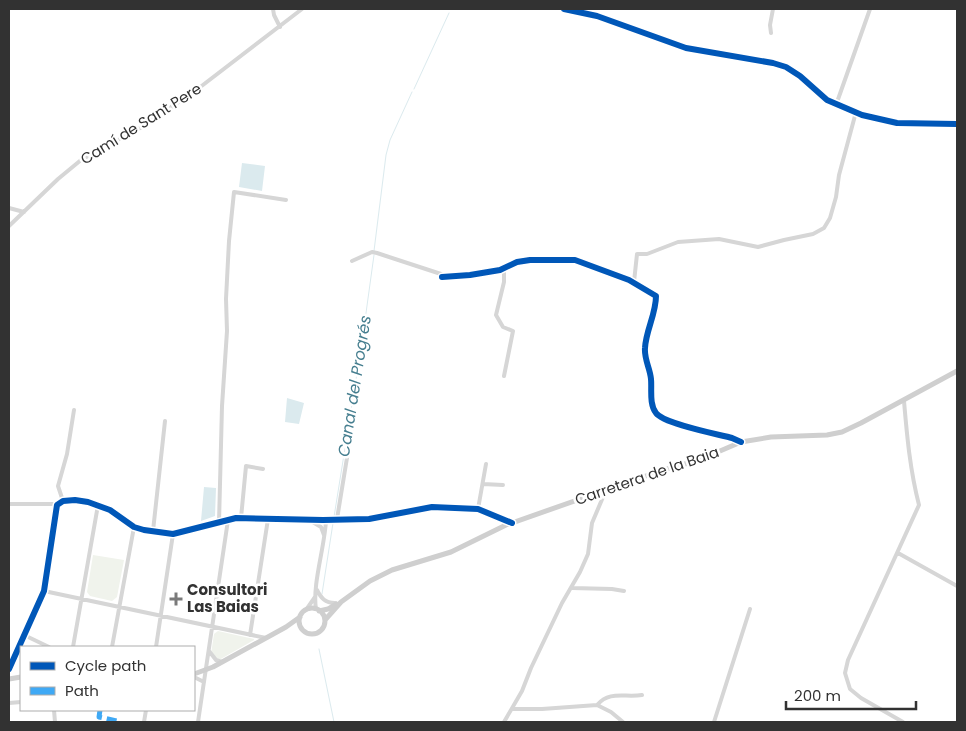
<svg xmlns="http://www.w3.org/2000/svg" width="966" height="731" font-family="Poppins,sans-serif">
<rect width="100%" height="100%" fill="#fff"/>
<path fill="#f0f3ec" d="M93,555L124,560L117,597L112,601L90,596L87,592Z
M218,631L254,639V640L219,660L211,654L214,634Z"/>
<path fill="#dbeaee" d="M242,163L265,166L262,191L239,187Z
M287,398L304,403L299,424L285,422Z
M204,487L216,488L215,516L201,521Z"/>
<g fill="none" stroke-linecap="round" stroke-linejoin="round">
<path stroke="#dbeaee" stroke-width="1" d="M414,89L449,13
M374,251L386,155L390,140L412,92
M334,517L362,342L374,255
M322,594L333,523
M319,649L334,722"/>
<path stroke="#d6d6d6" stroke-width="4" d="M273,9L274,15L280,27
M564,9L597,16L686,48L773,63L786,67L800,76L827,100L862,115L897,123L957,124
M771,33L770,25L773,9
M836,105L870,9
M9,208L24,212
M9,226L58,179L81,160L140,128L199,88L302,9
M352,261L372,252L377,253L441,274
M504,268V282L496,315L503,327L513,331L504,376
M442,277L470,275L500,270L517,262L530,260H575L629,280L656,296C656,314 646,330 645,348C644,359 650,368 651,379C652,389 649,404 656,413C664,424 717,434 732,438L741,442
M634,282L637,254H647L678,242L719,239L758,247L784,240L813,234L824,228L830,218L836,197L839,175L856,112
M483,484L503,485
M63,501L58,486L67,454L74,410
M9,504H58
M478,509L486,464
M241,518L246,466L263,469
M337,519L354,415
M311,521L321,527L324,535
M219,523L222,406L227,331L226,299L229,241L234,192L286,200
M153,531L165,421
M898,553L957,586
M572,588L612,589L624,591
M317,590C321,598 325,603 335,603
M44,591L266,638
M316,609C312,585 325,546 326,520
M306,610L315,597
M24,635L49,647
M250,635L268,519
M73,647L98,505
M112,647L134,527
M156,647L173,534
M209,651L216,660L222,662
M9,669L44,591L57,505L63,501L75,500L88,502L110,510L134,527L144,530L173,534L236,518L323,520L369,519L432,507L478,509L512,523
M194,677L204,682
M9,703L21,702
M597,705C610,690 625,698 642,695
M512,709H542L597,705L611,712L623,722
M54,710L55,722
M144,722L146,710
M198,722L228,520
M504,722L522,691L531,668L562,603L580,572L588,554L592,523L606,490
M714,722L750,609
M903,722L861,698L850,689L845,673L848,660L919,505C910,470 907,436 904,401"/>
<path stroke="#cfcfcf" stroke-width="5" d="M299 621a13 13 0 1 1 26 0a13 13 0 1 1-26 0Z
M319,611L328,609L336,604
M325,620L341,602L370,581L392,570L451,552L506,525L660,471L699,460L741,442L771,437L827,435L842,432L861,423L957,371
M194,674L213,667L286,627L300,617
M9,679L21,677"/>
<path stroke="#3fa9f5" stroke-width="5" stroke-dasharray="10 5" stroke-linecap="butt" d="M100,710L99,717L121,722"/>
<defs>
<path id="cycleway" d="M564,9L597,16L686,48L773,63L786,67L800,76L827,100L862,115L897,123L957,124
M442,277L470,275L500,270L517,262L530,260H575L629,280L656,296C656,314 646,330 645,348C644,359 650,368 651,379C652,389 649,404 656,413C664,424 717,434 732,438L741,442
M9,669L44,591L57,505L63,501L75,500L88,502L110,510L134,527L144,530L173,534L236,518L323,520L369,519L432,507L478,509L512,523"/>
</defs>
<use href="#cycleway" stroke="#fff" stroke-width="9"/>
<use href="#cycleway" stroke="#0057b8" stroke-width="6"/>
</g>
<path fill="#7a7a7a" stroke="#fff" stroke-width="2" d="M173.5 591.5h5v5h5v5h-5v5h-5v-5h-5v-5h5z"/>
<g text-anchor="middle" stroke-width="5" stroke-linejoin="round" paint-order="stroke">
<g font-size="15" fill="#323232" stroke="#fff">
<text transform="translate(141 124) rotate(-32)" y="5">Camí de Sant Pere</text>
<text transform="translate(647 476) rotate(-19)" y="5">Carretera de la Baia</text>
</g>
<g font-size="15" font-weight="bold" fill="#323232" stroke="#fff" text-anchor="start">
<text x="187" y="595">Consultori<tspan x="187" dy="17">Las Baias</tspan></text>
</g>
<g font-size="16" font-style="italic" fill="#457e8f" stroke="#fff">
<text transform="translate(354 386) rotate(-81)" y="6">Canal del Progrés</text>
</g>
</g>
<rect width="966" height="731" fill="none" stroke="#323232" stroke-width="20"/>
<rect x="20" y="646" width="175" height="65" fill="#ffffff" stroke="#adadad"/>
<rect x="30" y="662" width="25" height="8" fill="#0057b8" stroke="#adadad"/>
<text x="65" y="671" font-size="15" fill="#323232">Cycle path</text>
<rect x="30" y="687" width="25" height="8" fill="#3fa9f5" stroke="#adadad"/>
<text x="65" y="696" font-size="15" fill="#323232">Path</text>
<path d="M786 701v8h130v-8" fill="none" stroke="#323232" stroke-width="2.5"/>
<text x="794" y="701" font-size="15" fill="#323232" stroke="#ffffff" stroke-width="4" paint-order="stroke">200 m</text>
</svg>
